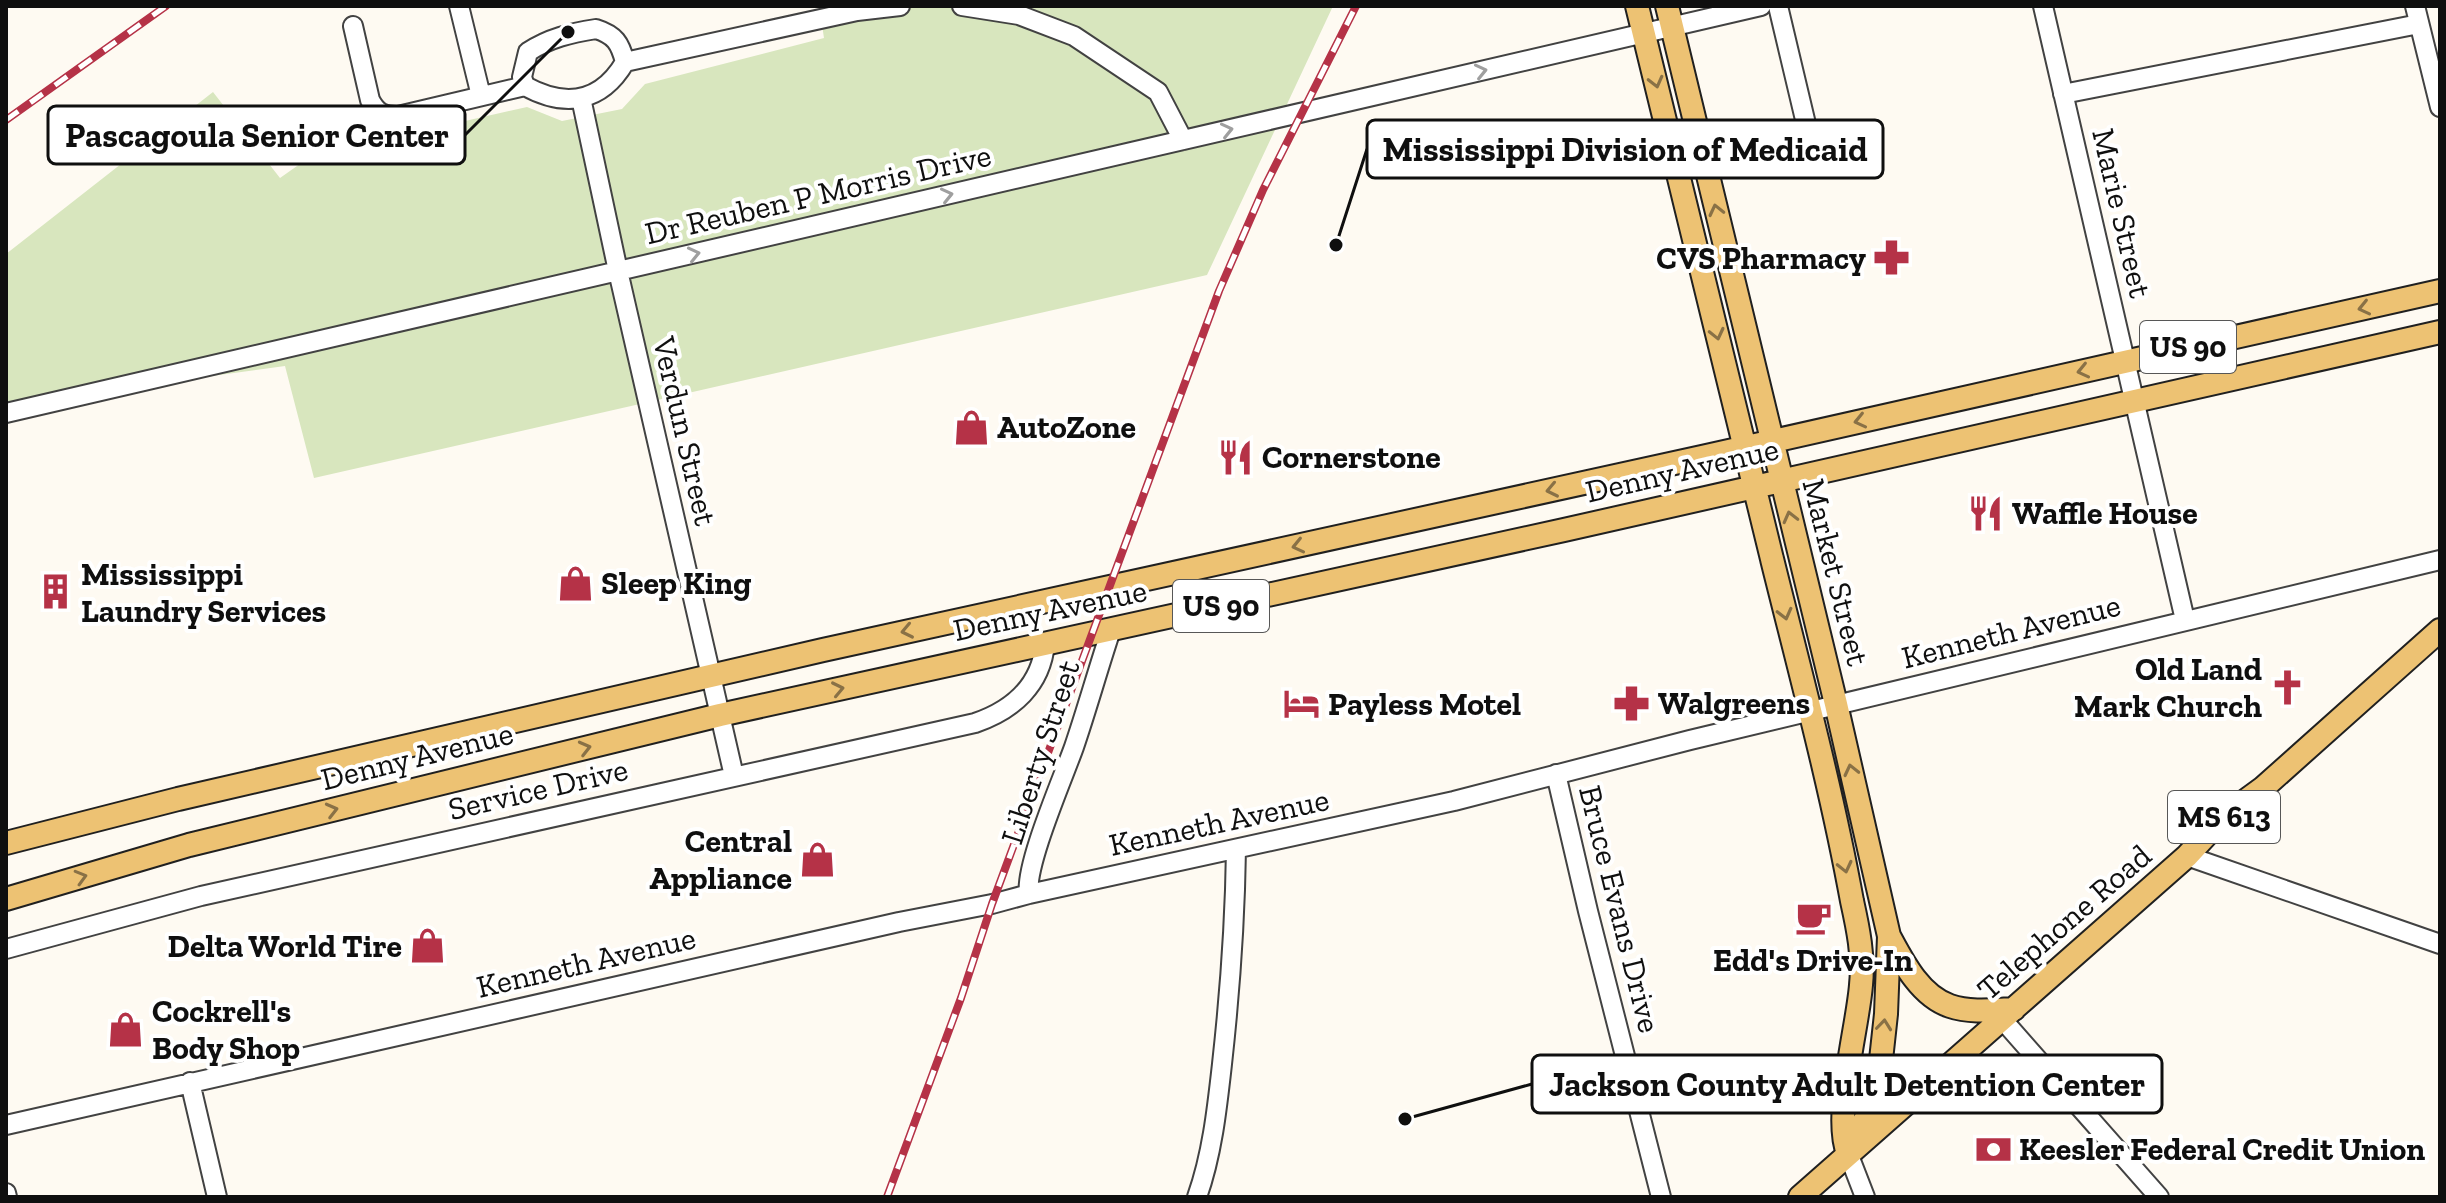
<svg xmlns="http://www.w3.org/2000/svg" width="2446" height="1203" font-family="'Zilla Slab',serif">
<rect width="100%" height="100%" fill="#fefaf2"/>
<path fill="#d8e6be" d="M819,6H1333L1207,275L314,478L285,366L6,404V254L213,92L280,178L358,123L386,139L527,107L562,121L622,109L645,84L824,38Z"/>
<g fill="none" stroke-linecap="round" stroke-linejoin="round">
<defs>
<path id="minor" d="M459,6L481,96
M962,6L1019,15L1074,36L1158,92L1183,140
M1778,6L1816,166
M2043,6L2185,620
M2415,6L2440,107
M353,26L370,100C377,113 383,116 398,116L525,86
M596,29C615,35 620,43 625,62C601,103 565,108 525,86L522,77L528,52C549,38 571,33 596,29Z
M625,62L857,11L900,6
M2063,94L2419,24
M581,98L618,271L734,776
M6,413L1761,6
M1556,774L1588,911L1661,1197
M2187,856L2440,944
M1029,894C1024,867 1063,778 1074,747C1087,709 1098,669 1111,630
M6,949L201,896L975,723C1013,710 1041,685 1045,644
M2002,1019L2159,1197
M190,1082L217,1197
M6,1125L899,922L992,904L1029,894L1454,801L1690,740L2440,560
M1848,1153L1865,1197
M6,1193L7,1197
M1197,1197C1212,1155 1217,1109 1222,1064C1230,992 1235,922 1236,849"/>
<path id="major" d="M1637,6C1682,191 1727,375 1772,559C1800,672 1831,786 1852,901C1858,928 1864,957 1861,985C1858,1026 1833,1116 1848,1153
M1667,6L1836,704L1889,936L1886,1014L1880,1069L1870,1110L1848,1153
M6,843L178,799L823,650L1702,457L2440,291
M6,899L189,845L720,715L1564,530L2440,332
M1889,936C1903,962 1920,996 1950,1006C1970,1013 1994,1010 2014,1009
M1800,1197L2187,856L2222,818L2263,788L2440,630"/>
</defs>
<use href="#minor" stroke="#424242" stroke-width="22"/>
<use href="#major" stroke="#202020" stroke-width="26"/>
<use href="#minor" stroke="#fff" stroke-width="18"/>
<use href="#major" stroke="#edc273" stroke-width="22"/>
<defs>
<path id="rail" d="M6,120L166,6
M887,1197L961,998L992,904L1219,291L1263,190L1356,6"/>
</defs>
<use href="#rail" stroke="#b53247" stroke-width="8"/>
<use href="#rail" stroke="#fff" stroke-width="5" stroke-dasharray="15" stroke-linecap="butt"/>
</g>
<defs><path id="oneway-chevron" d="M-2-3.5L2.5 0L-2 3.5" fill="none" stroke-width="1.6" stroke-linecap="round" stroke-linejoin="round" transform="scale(2)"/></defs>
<g stroke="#9f9f9f">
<use href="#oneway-chevron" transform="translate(1481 71) rotate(-13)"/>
<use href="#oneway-chevron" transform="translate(1227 130) rotate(-13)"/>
<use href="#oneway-chevron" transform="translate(947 195) rotate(-13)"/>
<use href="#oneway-chevron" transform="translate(694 254) rotate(-13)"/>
</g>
<g stroke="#897146">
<use href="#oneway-chevron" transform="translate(1656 82) rotate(76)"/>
<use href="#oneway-chevron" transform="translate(1716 210) rotate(-103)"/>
<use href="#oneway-chevron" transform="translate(2364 308) rotate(167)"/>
<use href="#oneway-chevron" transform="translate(1717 334) rotate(77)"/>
<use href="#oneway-chevron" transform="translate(2083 371) rotate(167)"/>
<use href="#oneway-chevron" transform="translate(1860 421) rotate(167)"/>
<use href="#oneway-chevron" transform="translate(1552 490) rotate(168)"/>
<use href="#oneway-chevron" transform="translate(1790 517) rotate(-104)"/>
<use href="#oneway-chevron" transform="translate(1298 546) rotate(167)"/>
<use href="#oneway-chevron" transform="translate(1785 614) rotate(76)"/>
<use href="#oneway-chevron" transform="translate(907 631) rotate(168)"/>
<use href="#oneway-chevron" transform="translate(838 689) rotate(-12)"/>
<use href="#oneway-chevron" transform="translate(585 748) rotate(-14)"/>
<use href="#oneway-chevron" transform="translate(1851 770) rotate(-103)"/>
<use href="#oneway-chevron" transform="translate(332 810) rotate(-14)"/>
<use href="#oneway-chevron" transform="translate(1845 867) rotate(77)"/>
<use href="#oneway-chevron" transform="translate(81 877) rotate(-16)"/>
<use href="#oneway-chevron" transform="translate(1884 1025) rotate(-84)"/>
</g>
<defs>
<symbol id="pharmacy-bare" viewBox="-9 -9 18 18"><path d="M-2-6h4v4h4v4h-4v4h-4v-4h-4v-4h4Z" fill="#b53247" stroke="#fff" stroke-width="2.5" paint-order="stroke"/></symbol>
<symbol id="shop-bare" viewBox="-9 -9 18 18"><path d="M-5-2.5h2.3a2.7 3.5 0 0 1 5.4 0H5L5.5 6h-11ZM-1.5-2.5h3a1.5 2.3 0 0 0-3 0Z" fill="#b53247" stroke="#fff" stroke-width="2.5" paint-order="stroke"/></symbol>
<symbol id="restaurant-bare" viewBox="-9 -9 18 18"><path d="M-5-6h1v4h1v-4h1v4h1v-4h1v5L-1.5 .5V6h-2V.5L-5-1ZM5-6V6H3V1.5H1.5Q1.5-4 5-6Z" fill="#b53247" stroke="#fff" stroke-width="2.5" paint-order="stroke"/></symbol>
<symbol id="building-bare" viewBox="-9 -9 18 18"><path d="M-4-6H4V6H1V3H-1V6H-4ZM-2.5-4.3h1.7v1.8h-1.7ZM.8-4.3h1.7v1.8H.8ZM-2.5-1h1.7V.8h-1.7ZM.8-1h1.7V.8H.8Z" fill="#b53247" stroke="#fff" stroke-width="2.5" paint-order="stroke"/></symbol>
<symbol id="church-bare" viewBox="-9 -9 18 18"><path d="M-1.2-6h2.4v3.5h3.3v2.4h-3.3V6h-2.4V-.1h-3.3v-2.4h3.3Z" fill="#b53247" stroke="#fff" stroke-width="2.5" paint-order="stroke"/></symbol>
<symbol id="hotel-bare" viewBox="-9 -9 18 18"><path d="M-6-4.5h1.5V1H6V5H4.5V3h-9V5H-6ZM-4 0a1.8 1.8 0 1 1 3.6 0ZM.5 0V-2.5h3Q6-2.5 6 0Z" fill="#b53247" stroke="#fff" stroke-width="2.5" paint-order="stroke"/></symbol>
<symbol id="cafe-bare" viewBox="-9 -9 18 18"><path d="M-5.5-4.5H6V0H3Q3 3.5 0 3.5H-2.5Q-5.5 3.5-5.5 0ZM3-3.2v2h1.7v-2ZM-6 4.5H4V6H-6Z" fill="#b53247" stroke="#fff" stroke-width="2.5" paint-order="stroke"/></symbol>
<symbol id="bank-bare" viewBox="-9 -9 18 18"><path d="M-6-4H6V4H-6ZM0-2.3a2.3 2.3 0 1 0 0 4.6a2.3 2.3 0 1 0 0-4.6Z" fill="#b53247" stroke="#fff" stroke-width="2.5" paint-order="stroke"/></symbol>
</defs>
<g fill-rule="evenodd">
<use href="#pharmacy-bare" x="1866" y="232" width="51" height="51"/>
<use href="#shop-bare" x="946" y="402" width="51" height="51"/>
<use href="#restaurant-bare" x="1210" y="432" width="51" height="51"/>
<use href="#restaurant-bare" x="1960" y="488" width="51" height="51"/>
<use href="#shop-bare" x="550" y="558" width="51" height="51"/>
<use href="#building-bare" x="30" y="566" width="51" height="51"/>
<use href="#church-bare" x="2262" y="662" width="51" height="51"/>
<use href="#pharmacy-bare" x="1606" y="678" width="51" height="51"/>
<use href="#hotel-bare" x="1276" y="678" width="51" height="51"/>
<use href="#shop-bare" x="792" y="834" width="51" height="51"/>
<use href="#cafe-bare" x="1788" y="892" width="51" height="51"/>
<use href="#shop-bare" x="402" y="920" width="51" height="51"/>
<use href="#shop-bare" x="100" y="1004" width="51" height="51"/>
<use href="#bank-bare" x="1968" y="1124" width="51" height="51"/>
</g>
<g text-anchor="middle" stroke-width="8" stroke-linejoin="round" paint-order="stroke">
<g fill="#fff" stroke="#575757" stroke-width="2">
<rect x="2140" y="321" width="96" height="52" rx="6"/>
<rect x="1173" y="580" width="96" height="52" rx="6"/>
<rect x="2168" y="791" width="112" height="52" rx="6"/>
</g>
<g font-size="30" font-weight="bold" fill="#0f0f0f">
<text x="2188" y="357">US 90</text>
<text x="1221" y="616">US 90</text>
<text x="2224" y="827">MS 613</text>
</g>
<g font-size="32" fill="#0f0f0f" stroke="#fff">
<text transform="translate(818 194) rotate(-13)" y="11">Dr Reuben P Morris Drive</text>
<text transform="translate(2122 213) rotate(77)" y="11">Marie Street</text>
<text transform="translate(685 431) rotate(77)" y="11">Verdun Street</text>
<text transform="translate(1682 470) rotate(-13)" y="11">Denny Avenue</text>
<text transform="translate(1836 572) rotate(76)" y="11">Market Street</text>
<text transform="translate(1050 610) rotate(-12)" y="11">Denny Avenue</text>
<text transform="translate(2011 631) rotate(-14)" y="11">Kenneth Avenue</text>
<text transform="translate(1040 752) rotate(-72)" y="11">Liberty Street</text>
<text transform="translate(417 756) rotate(-14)" y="11">Denny Avenue</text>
<text transform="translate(538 789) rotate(-13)" y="11">Service Drive</text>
<text transform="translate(1219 822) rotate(-12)" y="11">Kenneth Avenue</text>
<text transform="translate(1620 909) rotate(76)" y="11">Bruce Evans Drive</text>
<text transform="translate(2064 922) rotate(-41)" y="11">Telephone Road</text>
<text transform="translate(586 962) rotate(-13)" y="11">Kenneth Avenue</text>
</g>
<g font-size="32" font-weight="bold" fill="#0f0f0f" stroke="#fff" text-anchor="start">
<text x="1866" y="269" text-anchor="end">CVS Pharmacy</text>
<text x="997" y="438">AutoZone</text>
<text x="1262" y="468">Cornerstone</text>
<text x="2012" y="524">Waffle House</text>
<text x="81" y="585">Mississippi<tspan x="81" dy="37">Laundry Services</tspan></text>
<text x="601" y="594">Sleep King</text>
<text x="2262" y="680" text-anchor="end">Old Land<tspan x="2262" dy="37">Mark Church</tspan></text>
<text x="1658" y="714">Walgreens</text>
<text x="1328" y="715">Payless Motel</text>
<text x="792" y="852" text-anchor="end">Central<tspan x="792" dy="37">Appliance</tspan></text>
<text x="402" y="957" text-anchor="end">Delta World Tire</text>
<text x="1813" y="971" text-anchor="middle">Edd's Drive-In</text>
<text x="152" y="1022">Cockrell's<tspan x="152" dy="37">Body Shop</tspan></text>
<text x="2019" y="1160">Keesler Federal Credit Union</text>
</g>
</g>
<path fill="none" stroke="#0f0f0f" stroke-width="3" d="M568 32L465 135M1336 245L1367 149M1405 1119L1532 1084"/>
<g fill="#0f0f0f" stroke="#fff" stroke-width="3">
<circle cx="568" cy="32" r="8"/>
<circle cx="1336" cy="245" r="8"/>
<circle cx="1405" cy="1119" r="8"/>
</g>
<g fill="#fff" stroke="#0f0f0f" stroke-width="3">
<rect x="48" y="106" width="417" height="58" rx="8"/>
<rect x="1367" y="120" width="516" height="58" rx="8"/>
<rect x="1532" y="1055" width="630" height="58" rx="8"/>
</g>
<g font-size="34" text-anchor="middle" font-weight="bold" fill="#0f0f0f">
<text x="257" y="147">Pascagoula Senior Center</text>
<text x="1625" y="161">Mississippi Division of Medicaid</text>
<text x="1847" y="1096">Jackson County Adult Detention Center</text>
</g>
<rect width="2446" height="1203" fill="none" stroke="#0f0f0f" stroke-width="16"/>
</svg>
